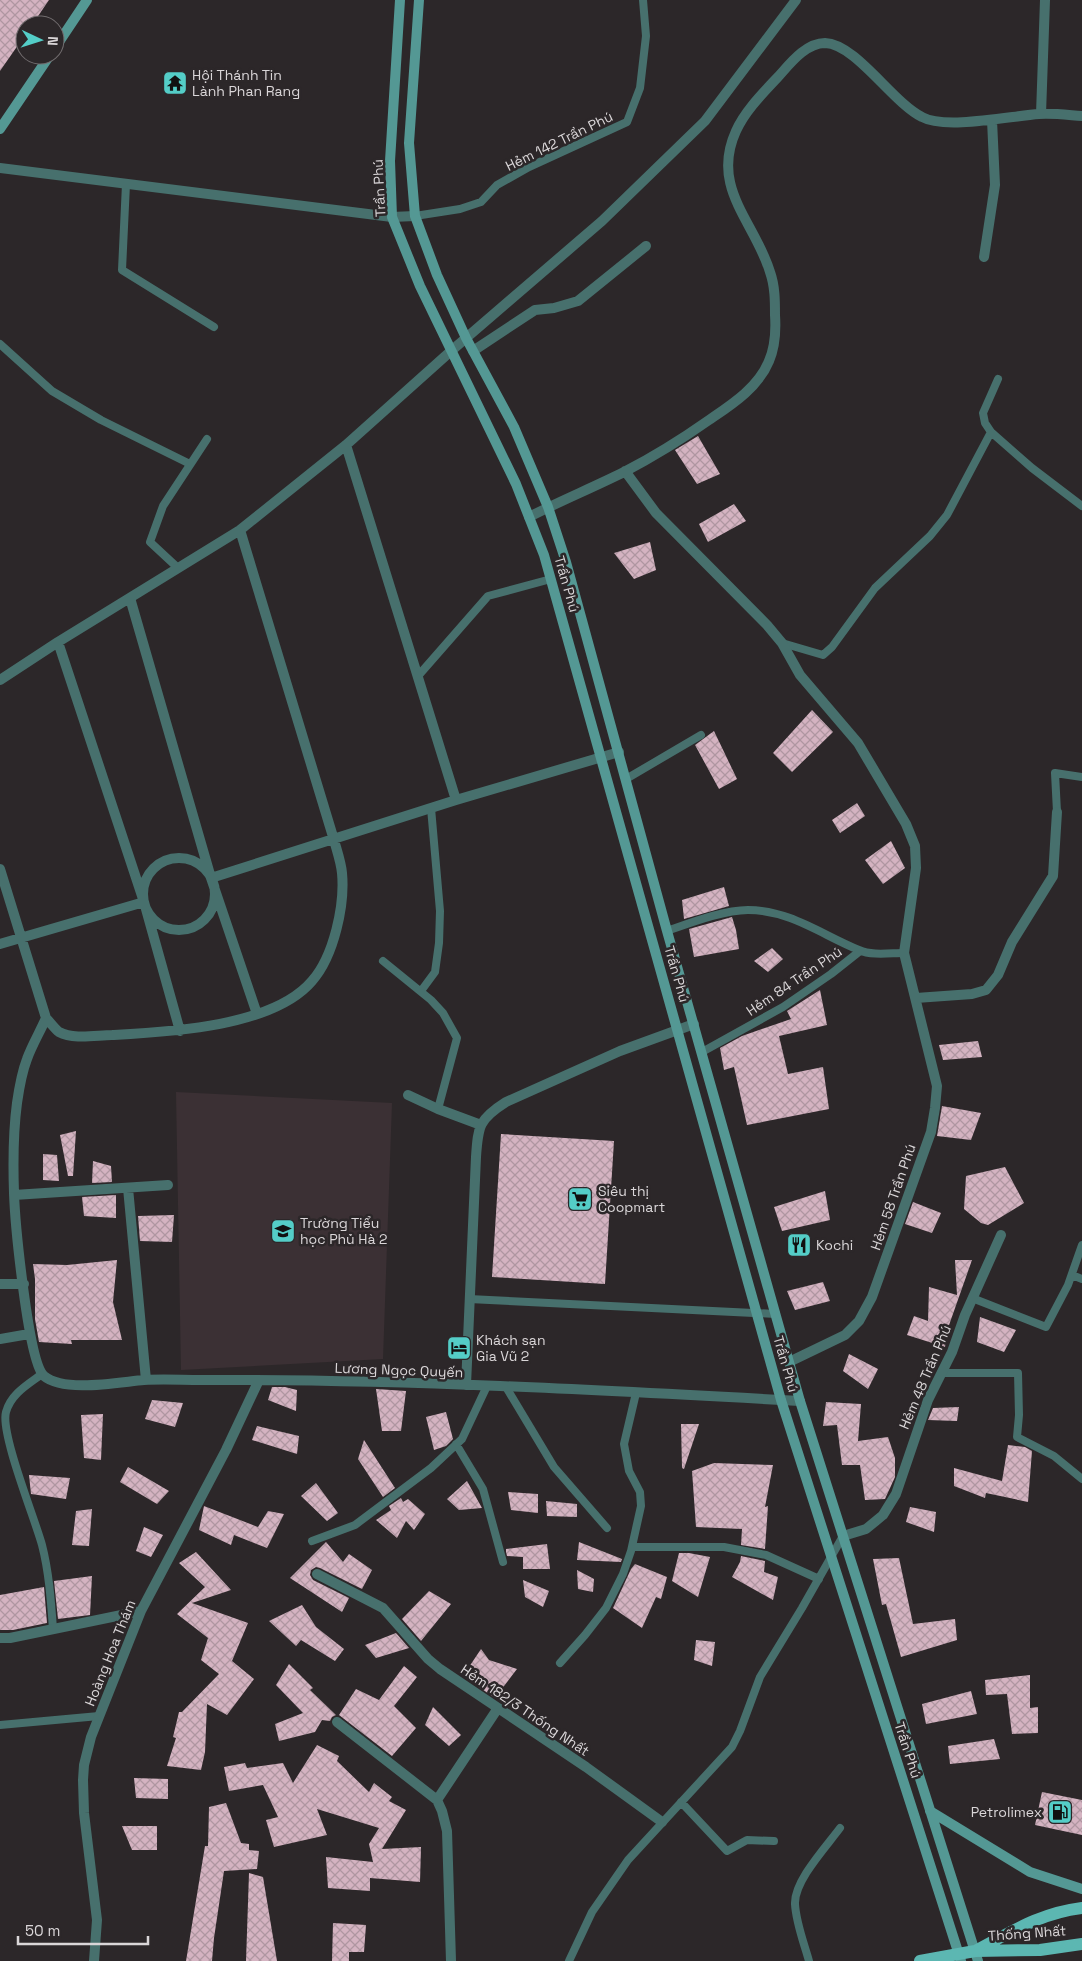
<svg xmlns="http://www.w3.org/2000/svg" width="1082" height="1961" font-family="'Space Grotesk',sans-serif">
<defs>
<pattern id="building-cross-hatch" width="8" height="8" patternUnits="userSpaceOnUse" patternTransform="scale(1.25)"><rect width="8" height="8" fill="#d4b3c1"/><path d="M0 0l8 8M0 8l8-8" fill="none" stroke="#af96a1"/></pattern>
</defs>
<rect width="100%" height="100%" fill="#2c2729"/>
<path fill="#3b3034" d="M176,1092L392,1103L383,1359L181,1370Z"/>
<path fill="url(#building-cross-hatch)" d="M0,0H49L32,25H25V35L0,71Z
M698,436L720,474L697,484L675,450Z
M734,504L746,521L708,542L699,524Z
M650,542L656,570L634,579L614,553Z
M812,710L833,732L792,772L773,753Z
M714,731L737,779L719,789L695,745Z
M857,803L865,816L840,833L832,820Z
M891,841L905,868L883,884L865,860Z
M724,887L729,906L684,919L682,900Z
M732,917L736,930L739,949L694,957L689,929Z
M772,948L783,959L768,972L754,961Z
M820,990L827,1025L779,1036L788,1074L823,1067L829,1109L747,1125L734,1067L724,1070L720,1048L742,1036L791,1019L787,1011Z
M978,1041L982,1057L943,1060L939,1045Z
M942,1106L981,1113L971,1140L937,1136Z
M76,1131L73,1176H68L60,1135Z
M501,1134L614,1141L605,1284L492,1277Z
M43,1154L57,1155L59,1181L43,1180Z
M93,1161L111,1166L112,1182L92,1183Z
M1005,1167L1024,1203L988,1225L981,1223L964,1209L966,1176Z
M825,1191L830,1220L782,1231L774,1207Z
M116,1195V1218L84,1216L82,1197Z
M913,1202L941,1213L932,1233L905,1224Z
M174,1215L172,1242L140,1241L138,1216Z
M117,1260L113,1302L122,1340H71L72,1344L39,1342L35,1319V1279L33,1264L67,1265Z
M955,1260H972L948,1328L945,1347L907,1335L914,1316L928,1321L929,1287L957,1295Z
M823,1282L830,1301L795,1310L787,1291Z
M980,1317L1016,1330L1004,1352L977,1342Z
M849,1354L878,1369L868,1389L843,1371Z
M272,1387H285L297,1390L296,1411L268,1400Z
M376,1389L406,1391L401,1431H382Z
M152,1400L183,1403L175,1427L145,1419Z
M826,1402L861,1404L858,1441L888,1437L895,1458V1477L885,1499L865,1500L860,1465H842L837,1425L823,1426Z
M959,1407L957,1421L928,1420L933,1408Z
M446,1412L453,1439L446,1446L434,1450L426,1417Z
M103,1414L101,1460L84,1458L81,1415Z
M681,1424H699L684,1469L682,1468Z
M257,1426L299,1436L297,1454L252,1440Z
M364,1440L395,1488L383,1497L358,1459Z
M1008,1445L1025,1447L1032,1451L1028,1502L986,1493L985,1498L954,1486V1468L1002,1481Z
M714,1463L773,1465L765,1507L768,1506L765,1549L741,1545L742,1529L696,1527L692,1471Z
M128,1467L169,1491L157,1504L120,1482Z
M29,1475L70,1478L66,1499L31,1494Z
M467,1481L482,1508L459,1510L447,1499Z
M316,1483L338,1513L327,1521L301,1496Z
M508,1492L538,1494V1513L511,1510Z
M401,1498L403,1502L408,1499L425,1514L414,1530L406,1521L397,1538L376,1520L391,1510L389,1506Z
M546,1501L577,1504V1517L547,1516Z
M204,1506L258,1527L268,1511L284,1514L267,1548L234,1535L231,1545L199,1530Z
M910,1507L936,1512L934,1532L906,1522Z
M92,1509L89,1546L72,1545L76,1511Z
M144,1527L163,1535L151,1557L136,1551Z
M326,1542L343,1562L349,1554L372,1570L362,1589L320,1568L316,1567L311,1570L310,1575L313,1580L349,1598L342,1612L290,1578Z
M579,1542L622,1559L621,1562L577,1560Z
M547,1544L550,1569H523V1557L507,1556L506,1552V1549Z
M196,1552L231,1590L192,1603L248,1623L232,1661L254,1679L227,1715L207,1704L205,1752L201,1770L167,1766L176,1738L173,1737L179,1712H182L219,1674L201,1660L208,1638L177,1614L205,1587L179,1563Z
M679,1553H689L710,1557L698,1597L672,1581Z
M741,1556L765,1561L764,1572L778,1577L773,1600L732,1577L740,1562Z
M899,1558L913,1624L955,1619L957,1640L901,1657L886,1604L882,1605L873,1559Z
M635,1564L667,1577L661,1599L656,1597L642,1628L613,1608L631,1569Z
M577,1570L594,1579L593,1592L578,1589Z
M92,1576L90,1615L58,1619L54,1581Z
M523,1580L549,1591L543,1607L525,1597Z
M44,1587L47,1623L13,1630H0V1595Z
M429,1591L451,1604L421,1641L402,1619Z
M302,1605L316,1627L344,1649L335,1661L301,1640L296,1646L269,1621Z
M396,1633L409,1648L376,1658L365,1645Z
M696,1640L715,1642L712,1666L694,1660Z
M481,1649L489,1660L517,1669L495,1698L463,1676Z
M289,1664L313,1688L310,1690L336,1715L332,1717L330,1721L322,1720L315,1732L279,1741L275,1724L303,1713L276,1685Z
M404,1666L417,1677L394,1706L416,1728L392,1756L339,1715L356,1689L379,1700Z
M1030,1675V1708L1038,1707V1733L1012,1734L1007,1694L986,1695L985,1680Z
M971,1691L977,1714L926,1724L922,1704Z
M433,1707L461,1735L449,1746L425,1725Z
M994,1739L1000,1759L950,1764L948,1746Z
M317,1745L339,1756L337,1761L369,1792L374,1783L392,1797L389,1801L406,1810L382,1849L421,1847L420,1882L370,1878V1891L328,1888L326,1857L373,1862L369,1844L379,1828L317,1809L327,1835L274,1847L266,1820L278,1817L263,1785L229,1791L224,1767L245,1763L247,1768L283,1763L293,1783Z
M134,1778L168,1779V1799L136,1798Z
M1042,1792L1082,1800V1835L1035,1825Z
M226,1803L241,1843L249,1844V1850L259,1851L257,1869L224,1871L214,1938L212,1961H186L205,1846H208L209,1807Z
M122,1826H157V1850H132Z
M249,1873L263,1877L277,1961H246Z
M333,1923L366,1925L364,1952H349V1961H332Z"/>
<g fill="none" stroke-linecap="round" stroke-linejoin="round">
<path stroke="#47706d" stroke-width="8" d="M126,184L122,270L214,327
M415,216L460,209L481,202L497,185L529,167L627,122L640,88L646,36L643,0
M0,344L52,391L101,420L190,464
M998,379L983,413L985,423L991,432L1032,468L1082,506
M178,568L150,542L163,506L207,439
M782,643L823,655L832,647L875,588L930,536L947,515L991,432
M418,676L488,596L551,579
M626,779L701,735
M1057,812L1055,773L1082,777
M667,931C690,923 724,910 748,910C790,910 822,935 859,950C872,956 890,953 904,953
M383,961L431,1000L443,1013L457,1038L438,1109
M421,991L435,972L439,943L440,911L431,808
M702,1052L783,1007L831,974L860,951
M1072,1275L1082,1279
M972,1298L1046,1327L1068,1285L1082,1245
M469,1299L776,1314
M941,1373H1018L1019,1415L1017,1437L1054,1456L1082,1479
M42,1374C27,1385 11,1394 6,1412C0,1433 35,1519 42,1545C49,1572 51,1601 53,1629
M506,1387L554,1467L607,1528
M456,1444L483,1489L503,1562
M312,1541L355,1525L431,1468L462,1439L487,1386
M632,1547H724L766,1555L819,1579
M560,1663L585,1635L606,1608L623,1574L631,1551L641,1506L640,1492L629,1471L624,1444L636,1393
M0,1725L99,1716
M681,1802L727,1851L747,1840L774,1841
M569,1961L592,1912L628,1860L732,1747L740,1731L760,1677L802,1608L843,1536
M809,1961C804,1943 796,1923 795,1904C794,1881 826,1847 840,1828"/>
<path stroke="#47706d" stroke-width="10" d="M1041,114L1045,0
M0,168L392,217L415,216
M984,257L995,185L992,120
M473,351L535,310L554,308L578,301L646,246
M346,445L456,800
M625,471L656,513L767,625L782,643L800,675L858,743L906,824L915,846L916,868L904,953L937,1086L935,1108L931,1132L872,1297L859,1321L845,1335L789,1362
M529,517C560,501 592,488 624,472C653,457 682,439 709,420C731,405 758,388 769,361C775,347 776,330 775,315C775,301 775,286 770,272C755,222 710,188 736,131C745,111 762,94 777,78C789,65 805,43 825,43C856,44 892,102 922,117C945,130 1011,116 1039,114C1053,113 1068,115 1082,116
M130,598L211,878L257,1014
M58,642L144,902L180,1031
M0,680L58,642L240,530L346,445L451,351L602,221L705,121L796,0
M143 894a36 36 0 1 1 72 0a36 36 0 1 1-72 0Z
M0,869L46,1018C50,1022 55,1029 59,1032C74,1040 97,1035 112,1035C169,1032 273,1027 312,981C334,956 345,905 342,873C341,862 337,851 334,840L240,530
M211,878L456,800L619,752
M0,944L144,902
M916,998L972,994L986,990L998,975L1012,942L1053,876L1057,812
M46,1018C40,1032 32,1045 27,1059C22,1072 19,1089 17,1103C13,1133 13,1164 14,1193C15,1221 28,1362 44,1376C64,1393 120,1382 144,1380C163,1379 182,1380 201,1380C400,1379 600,1390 800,1401
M408,1095L438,1109L481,1125
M128,1188L146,1380
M14,1195L168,1185
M0,1284H24
M0,1339L29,1334
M466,1385L476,1157C478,1126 479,1119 506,1102L620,1051L694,1024
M843,1536L866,1529L883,1515L896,1494L928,1400L952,1352L965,1315L1001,1235
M317,1574L383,1608L428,1659L440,1669L586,1767L662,1822
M0,1638H10L141,1611
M337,1722L437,1800L442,1811L447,1831L451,1961
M437,1800L498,1708
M94,1961L97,1920L84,1813L83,1780L84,1765L91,1737L141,1611L226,1450L259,1380"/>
<path stroke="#549894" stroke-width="10" d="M400,0L390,161L392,217L420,286L516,484L544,555L781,1400L961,1961
M419,0L409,143L415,216L437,275L466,338L514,427L548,507L566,562L667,931L800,1401L978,1961
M55,48L87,0
M0,129L50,55
M930,1811L1030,1872L1082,1889"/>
<path stroke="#5cb7b2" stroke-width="12" d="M977,1950C1013,1931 1041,1913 1082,1908
M920,1961L975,1951L1040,1950L1082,1944"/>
</g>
<defs>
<symbol id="temple-square" viewBox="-11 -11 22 22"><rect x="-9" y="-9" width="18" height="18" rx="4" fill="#54cdc7" stroke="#2c2729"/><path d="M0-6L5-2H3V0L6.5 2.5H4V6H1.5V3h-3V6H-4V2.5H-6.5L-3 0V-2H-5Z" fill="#111"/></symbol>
<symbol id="supermarket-square" viewBox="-11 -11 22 22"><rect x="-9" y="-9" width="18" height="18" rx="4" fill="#54cdc7" stroke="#2c2729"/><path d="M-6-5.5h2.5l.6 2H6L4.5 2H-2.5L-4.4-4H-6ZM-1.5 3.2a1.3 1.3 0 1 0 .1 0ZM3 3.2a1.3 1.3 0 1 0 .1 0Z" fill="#111"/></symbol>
<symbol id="school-square" viewBox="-11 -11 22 22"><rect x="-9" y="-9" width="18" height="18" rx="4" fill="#54cdc7" stroke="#2c2729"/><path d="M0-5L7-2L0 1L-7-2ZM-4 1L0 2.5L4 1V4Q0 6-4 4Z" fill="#111"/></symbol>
<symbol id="restaurant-square" viewBox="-11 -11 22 22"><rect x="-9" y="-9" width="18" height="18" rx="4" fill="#54cdc7" stroke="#2c2729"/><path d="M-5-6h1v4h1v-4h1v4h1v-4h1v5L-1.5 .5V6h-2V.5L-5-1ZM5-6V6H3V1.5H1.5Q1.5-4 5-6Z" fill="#111"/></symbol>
<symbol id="hotel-square" viewBox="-11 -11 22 22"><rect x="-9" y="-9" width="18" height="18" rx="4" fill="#54cdc7" stroke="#2c2729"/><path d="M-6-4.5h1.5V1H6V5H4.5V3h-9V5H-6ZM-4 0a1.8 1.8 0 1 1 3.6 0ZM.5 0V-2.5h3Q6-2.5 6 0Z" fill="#111"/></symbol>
<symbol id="fuel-square" viewBox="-11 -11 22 22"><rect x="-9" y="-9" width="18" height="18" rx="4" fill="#54cdc7" stroke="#2c2729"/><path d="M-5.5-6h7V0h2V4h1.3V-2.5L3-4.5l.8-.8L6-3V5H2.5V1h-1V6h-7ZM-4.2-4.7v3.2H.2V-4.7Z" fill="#111"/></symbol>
</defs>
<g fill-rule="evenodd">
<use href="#temple-square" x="161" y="69" width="28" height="28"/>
<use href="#supermarket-square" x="566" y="1185" width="28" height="28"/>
<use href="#school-square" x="269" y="1217" width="28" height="28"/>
<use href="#restaurant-square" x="785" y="1231" width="28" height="28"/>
<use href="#hotel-square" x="445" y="1334" width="28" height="28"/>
<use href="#fuel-square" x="1046" y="1798" width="28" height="28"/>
</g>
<g text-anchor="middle" stroke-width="5" stroke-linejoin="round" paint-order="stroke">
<g font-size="14" fill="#dad6d8" stroke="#2c2729" text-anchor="start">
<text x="192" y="80">Hội Thánh Tin<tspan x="192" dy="16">Lành Phan Rang</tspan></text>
<text x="598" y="1196">Siêu thị<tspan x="598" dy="16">Coopmart</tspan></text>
<text x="300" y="1228">Trường Tiểu<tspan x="300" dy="16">học Phủ Hà 2</tspan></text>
<text x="816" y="1250">Kochi</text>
<text x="476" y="1345">Khách sạn<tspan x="476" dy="16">Gia Vũ 2</tspan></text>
<text x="1042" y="1817" text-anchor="end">Petrolimex</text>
</g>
<g font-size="14" fill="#dad6d8" stroke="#2c2729">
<text transform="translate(559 141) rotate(-26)" y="5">Hẻm 142 Trần Phú</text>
<text transform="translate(379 188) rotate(-93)" y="5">Trần Phú</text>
<text transform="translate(567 584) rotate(74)" y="5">Trần Phú</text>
<text transform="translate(677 974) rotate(74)" y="5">Trần Phú</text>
<text transform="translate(794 981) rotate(-34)" y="5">Hẻm 84 Trần Phú</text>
<text transform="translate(893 1197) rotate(-71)" y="5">Hẻm 58 Trần Phú</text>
<text transform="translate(786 1364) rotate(74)" y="5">Trần Phú</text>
<text transform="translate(399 1370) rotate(2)" y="5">Lương Ngọc Quyến</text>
<text transform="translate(925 1377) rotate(-67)" y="5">Hẻm 48 Trần Phú</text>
<text transform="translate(110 1653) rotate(-68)" y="5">Hoàng Hoa Thám</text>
<text transform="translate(525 1710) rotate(34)" y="5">Hẻm 182/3 Thống Nhất</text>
<text transform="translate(908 1750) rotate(72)" y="5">Trần Phú</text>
<text transform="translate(1027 1933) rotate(-4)" y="5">Thống Nhất</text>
</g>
</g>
<g transform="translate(40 40) rotate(94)"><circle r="24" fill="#2c2729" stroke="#726d6f"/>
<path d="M0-4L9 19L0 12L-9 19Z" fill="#54cdc7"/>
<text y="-8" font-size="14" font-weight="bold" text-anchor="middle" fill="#dad6d8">N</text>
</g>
<path d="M18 1936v8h130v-8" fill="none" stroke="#dad6d8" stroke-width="2.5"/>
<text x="25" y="1936" font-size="15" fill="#dad6d8" stroke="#2c2729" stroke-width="4" paint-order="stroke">50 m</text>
</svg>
